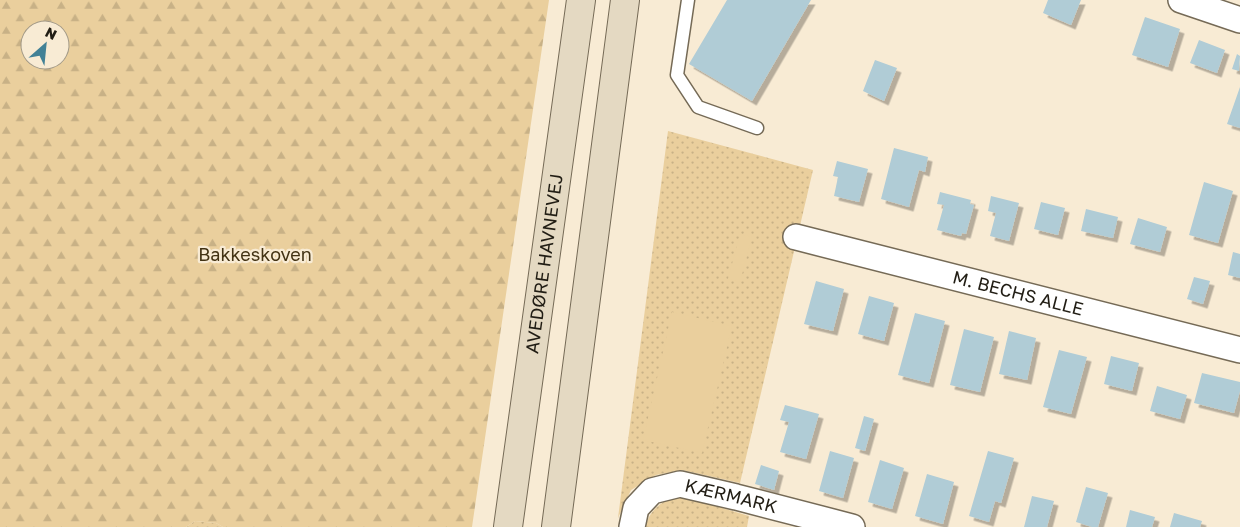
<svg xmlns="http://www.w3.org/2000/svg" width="1240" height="527" font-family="'Golos Text',sans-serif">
<defs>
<pattern id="grass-dots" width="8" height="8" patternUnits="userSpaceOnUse" patternTransform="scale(1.25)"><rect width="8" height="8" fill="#eacf9d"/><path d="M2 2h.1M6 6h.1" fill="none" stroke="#c8b186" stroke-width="1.8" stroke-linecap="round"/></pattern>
<pattern id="forest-firs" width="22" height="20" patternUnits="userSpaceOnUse" patternTransform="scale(1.25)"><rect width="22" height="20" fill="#eacf9d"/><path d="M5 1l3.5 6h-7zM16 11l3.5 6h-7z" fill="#c8b186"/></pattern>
<filter id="shadow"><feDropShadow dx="4.5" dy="4.5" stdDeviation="0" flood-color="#0004"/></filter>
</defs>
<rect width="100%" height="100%" fill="#f8ebd4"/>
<path fill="url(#grass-dots)" d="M668,131L813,170L740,483L682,470L656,475L631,490L618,518Z
M675,497L692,499L749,516L747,527H646C648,512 661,501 675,497Z
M195,521L216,523L223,527H186Z"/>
<path fill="url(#forest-firs)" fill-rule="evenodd" d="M0,0H549L472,527H223L216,523L195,521L186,527H0ZM30,30H60V60H30Z"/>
<path fill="#eacf9d" d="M740,234L752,237L740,282L728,279Z
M672,312L732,326L702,453L643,440Z"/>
<path fill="#b0ccd6" filter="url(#shadow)" d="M727,0H811L752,101L689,64Z
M1048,0H1081L1071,25L1043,13Z
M1145,17L1180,29L1168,67L1132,55Z
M1199,40L1225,50L1217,73L1190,63Z
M1237,54L1240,56L1239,71L1232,69Z
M875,60L897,68L884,101L863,91Z
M1240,87V128L1227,124Z
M894,148L928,157L925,172L919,170L909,207L881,199Z
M837,161L868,169L859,202L834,196L838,177L833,176Z
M1204,182L1233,191L1218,243L1189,235Z
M940,192L971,200L970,204L974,205L966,234L962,233L961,236L937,230L944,205L937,204Z
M991,196L1019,203L1009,241L990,236L996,213L988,211Z
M1041,202L1065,208L1058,235L1034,229Z
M1086,209L1118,217L1113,238L1081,231Z
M1138,218L1167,227L1160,252L1130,244Z
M1233,252L1240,254V278L1228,275Z
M1194,277L1210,281L1203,304L1187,299Z
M816,281L844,289L833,331L804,324Z
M869,296L894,303L884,341L858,334Z
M915,313L945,321L929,383L898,375Z
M964,329L994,337L980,392L950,385Z
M1009,331L1036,338L1027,380L999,374Z
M1059,350L1087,357L1071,414L1043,407Z
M1111,356L1139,363L1132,391L1104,384Z
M1202,373L1240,382V391L1234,413L1194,403Z
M1157,386L1187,395L1180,419L1150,411Z
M785,405L819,414L806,459L780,452L789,422L780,420Z
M864,416L874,419L865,451L855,448Z
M830,451L854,458L843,498L819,491Z
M988,451L1014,458L1001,503L995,501L989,522L969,516Z
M880,460L904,468L892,509L868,502Z
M761,465L779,471L774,490L755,484Z
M927,474L954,482L943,524L915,516Z
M1086,487L1108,493L1098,527H1092L1076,522Z
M1032,496L1054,501L1047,527H1024Z
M1130,510L1155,517L1152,527H1126Z
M1174,513L1202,521L1200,527H1170Z"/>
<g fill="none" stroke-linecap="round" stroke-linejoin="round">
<defs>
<path id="lane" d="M688,0L677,75L698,107L757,128"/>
<g id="street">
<path d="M1181,0L1240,20"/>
<path id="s1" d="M796,237L1240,350"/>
<path id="s2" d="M632,527L636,508L652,491L680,484L736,497L852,527"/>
</g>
<g id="secondary">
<path id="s3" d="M508,527L581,0"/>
<path d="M556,527L625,0"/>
</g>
</defs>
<use href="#lane" stroke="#756a56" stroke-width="15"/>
<use href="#street" stroke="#756a56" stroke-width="28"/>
<use href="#secondary" stroke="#756a56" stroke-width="30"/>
<use href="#lane" stroke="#fff" stroke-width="12"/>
<use href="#street" stroke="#fff" stroke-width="25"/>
<use href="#secondary" stroke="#e4d9c2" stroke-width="28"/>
</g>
<g text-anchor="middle" stroke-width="4.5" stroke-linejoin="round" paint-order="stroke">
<g font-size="18" fill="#423213" stroke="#f8ebd4">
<text x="255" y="261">Bakkeskoven</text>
</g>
<g font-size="18" fill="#211d14" stroke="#f8ebd4">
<text dy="6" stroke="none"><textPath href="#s3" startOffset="266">AVEDØRE HAVNEVEJ</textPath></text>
<text dy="6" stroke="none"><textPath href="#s1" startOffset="229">M. BECHS ALLE</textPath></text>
<text dy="6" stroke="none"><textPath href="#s2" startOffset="124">KÆRMARK</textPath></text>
</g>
</g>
<g transform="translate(45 45) rotate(27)"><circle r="24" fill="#f8ebd4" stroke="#a29987"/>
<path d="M0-4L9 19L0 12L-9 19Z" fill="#428196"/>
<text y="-8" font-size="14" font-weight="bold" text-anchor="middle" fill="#211d14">N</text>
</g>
</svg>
